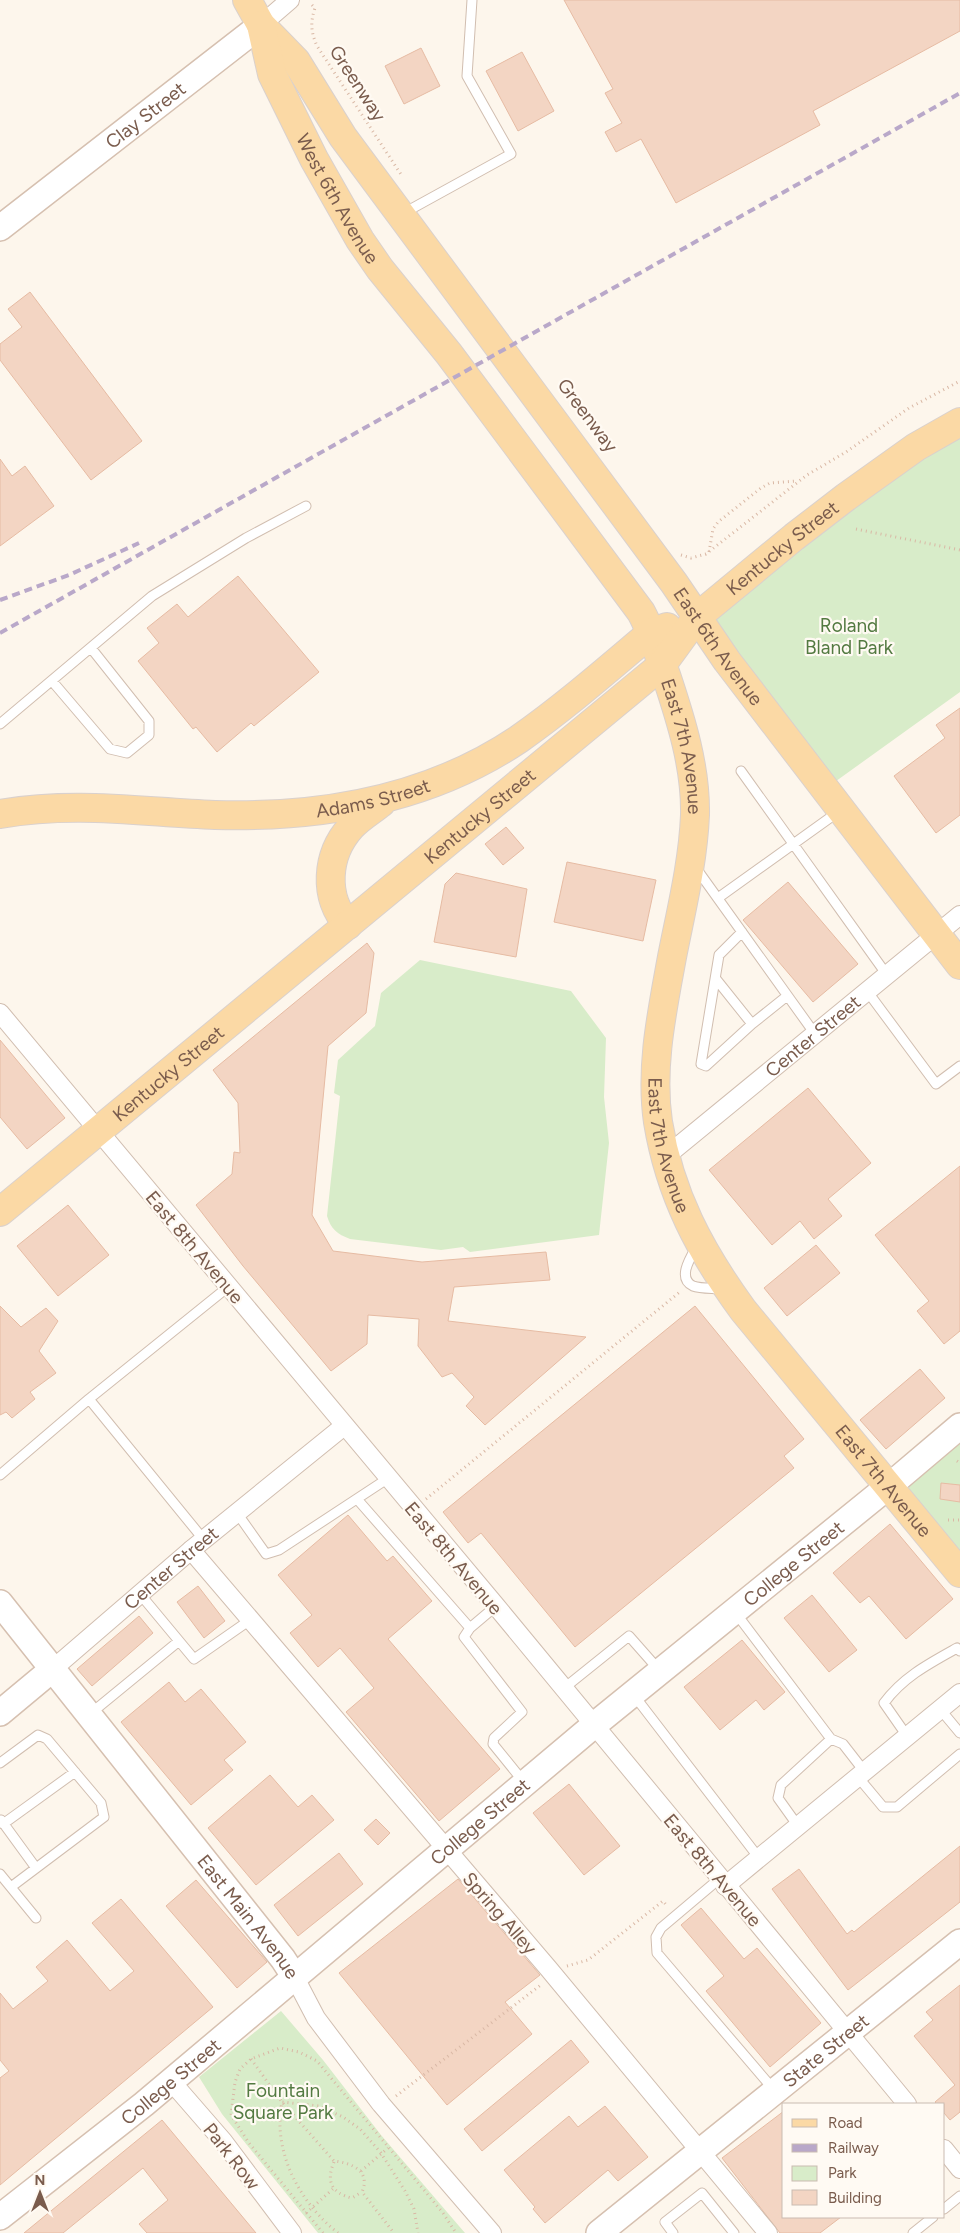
<svg xmlns="http://www.w3.org/2000/svg" width="960" height="2233" font-family="Figtree,sans-serif">
<rect width="100%" height="100%" fill="#fdf6ec"/>
<path fill="#d8ecc9" d="M960,425V692L825,789L697,617Z
M420,960L571,991L606,1038L604,1097L609,1143L599,1235L470,1252L463,1247L441,1250L350,1239C337,1234 331,1229 327,1216L340,1096L334,1093L338,1060L375,1026L381,993Z
M960,1428V1574L888,1487Z
M281,2011L323,2060L381,2135L465,2233H318L222,2114L199,2077Z"/>
<path fill="#f3d5c3" stroke="#e6bba3" d="M564,0H960V31L813,111L820,125L676,203L641,139L616,152L605,132L622,123L605,93L613,89Z
M421,48L440,86L404,104L385,66Z
M522,52L554,111L518,131L486,71Z
M30,292L142,441L91,480L0,360V344L22,327L8,309Z
M0,459L12,476L25,466L54,506L0,546Z
M238,576L319,672L254,726L251,723L217,752L196,727L193,729L138,661L159,643L147,628L177,604L188,617Z
M960,708V815L936,833L894,776L945,738L936,725Z
M506,827L524,848L503,865L485,844Z
M567,862L656,880L643,941L554,922Z
M456,873L527,889L516,957L434,942L445,884Z
M788,882L858,964L813,1002L743,920Z
M367,943L374,953L366,1013L328,1046L312,1215L333,1251L422,1262L546,1252L550,1280L454,1287L448,1321L586,1337L485,1425L466,1406L474,1397L452,1373L442,1377L418,1346L419,1319L368,1315L367,1344L331,1371L243,1266L196,1205L232,1174L234,1152L240,1153L238,1103L213,1070Z
M0,1040L65,1118L27,1149L0,1117Z
M808,1088L871,1163L828,1199L842,1216L814,1239L800,1221L772,1245L709,1170Z
M960,1166V1331L944,1344L917,1311L929,1301L875,1235Z
M68,1205L109,1255L58,1296L17,1246Z
M816,1245L840,1273L787,1316L764,1288Z
M0,1306L21,1327L46,1308L58,1321L39,1351L56,1373L30,1392L35,1399L12,1418L6,1412L0,1415Z
M695,1306L804,1439L784,1456L794,1468L575,1647L481,1533L468,1543L443,1512Z
M920,1369L945,1398L886,1449L860,1420Z
M941,1483L960,1485V1502L940,1499Z
M348,1515L387,1561L393,1556L432,1601L388,1639L500,1769L439,1821L346,1712L374,1688L340,1648L318,1667L290,1633L312,1615L278,1575Z
M890,1524L953,1599L906,1639L869,1596L860,1603L833,1573Z
M198,1586L225,1621L204,1638L177,1602Z
M812,1595L857,1650L829,1672L784,1618Z
M139,1616L153,1633L92,1686L77,1669Z
M742,1640L785,1692L764,1710L756,1700L720,1730L684,1687Z
M169,1682L185,1702L201,1689L246,1742L224,1760L233,1770L191,1805L121,1722Z
M270,1775L298,1807L312,1795L334,1820L256,1885L208,1828Z
M569,1784L620,1846L584,1875L533,1813Z
M376,1819L390,1833L378,1845L364,1830Z
M960,1846V1902L848,1990L772,1889L799,1869L847,1934L852,1930L854,1932Z
M339,1853L363,1884L298,1936L274,1905Z
M458,1879L540,1975L505,2002L532,2034L447,2105L339,1973Z
M196,1880L267,1962L237,1988L166,1906Z
M121,1899L213,2007L0,2185V2078L9,2071L0,2060V1993L13,2009L48,1981L36,1967L67,1940L110,1991L134,1971L92,1923Z
M701,1908L744,1959L757,1948L821,2023L770,2067L706,1991L724,1976L681,1925Z
M960,1985V2112L950,2120L944,2113V2104H937L935,2102L955,2085L914,2036L933,2020L926,2012Z
M571,2040L589,2062L482,2151L464,2129Z
M605,2106L648,2157L618,2181L608,2170L545,2223L533,2209L535,2207L504,2170L569,2116L578,2127Z
M784,2111V2217H841L820,2233H780L722,2158Z
M162,2120L256,2233H147L139,2224L168,2200L143,2168L63,2233H24Z"/>
<g fill="none" stroke-linecap="round" stroke-linejoin="round">
<defs>
<path id="lane" d="M402,214L511,154L467,76L472,0
M52,681L110,749L127,753L149,735V721L91,648
M0,724L152,596L246,538L306,506
M741,771L887,975
M696,868L815,1034
M718,898L838,812
M742,932L719,955L701,1064L706,1066L752,1024L787,996
M716,979L752,1024
M867,991L936,1084L960,1066
M697,1246C692,1255 676,1278 693,1286C701,1289 713,1288 721,1289
M89,1399L228,1287
M0,1475L89,1399L204,1540
M357,1499L470,1628
M237,1513L266,1554L279,1550L387,1479
M140,1594L194,1659L250,1620
M496,1606L470,1628L464,1637L522,1712L494,1738L493,1744L523,1781
M735,1612L831,1739
M563,1689L629,1636L659,1670
M633,1694L759,1858
M940,1709L960,1733
M90,1714L179,1641
M907,1736L884,1703C903,1677 930,1663 957,1648L960,1651
M0,1763L38,1735L47,1739L101,1803L104,1817L11,1887
M858,1777L883,1807H897L960,1754
M1,1820L36,1868
M3,1824L75,1772
M798,1826L778,1798L781,1785L831,1739L843,1744L864,1771
M0,1874L36,1918
M719,1879L661,1928L656,1937L657,1953L774,2090
M944,2209L960,2196
M673,2233L665,2222L702,2193L734,2233
M913,2233L933,2217"/>
<g id="street">
<path d="M261,25L290,0"/>
<path d="M0,1013L496,1606L907,2104"/>
<path id="s1" d="M665,1157L960,915"/>
<path d="M191,1550L548,1968L768,2233"/>
<path id="s2" d="M54,1668L191,1550L344,1426"/>
<path d="M725,1886L960,1693"/>
<path d="M294,1976L316,2018L381,2104L492,2233"/>
<path d="M170,2080L223,2141L292,2233"/>
<path d="M944,2149L960,2169"/>
</g>
<g id="secondary">
<path id="s3" d="M0,228L261,25"/>
<path id="s4" d="M0,1603L283,1959L294,1976"/>
<path d="M0,1713L54,1668"/>
<path id="s5" d="M0,2217L144,2104L593,1726L901,1476L960,1426"/>
<path id="s6" d="M599,2233L960,1942"/>
</g>
<g id="primary">
<path id="s7" d="M247,0L261,25L296,61L343,137L674,583L727,661L960,965"/>
<path id="s8" d="M261,25L272,74L314,159L360,240L380,269L449,354L641,612C652,632 658,653 666,675C681,720 696,767 695,815C693,863 681,911 672,957C662,1012 650,1067 658,1122C670,1195 700,1251 743,1310L960,1573"/>
<path id="s9" d="M0,814C76,801 140,812 215,815C321,818 430,799 519,739C566,706 608,669 652,632L667,627"/>
<path d="M348,925C323,897 326,855 351,827C359,818 371,811 381,803"/>
<path id="s10" d="M0,1212L662,665L697,617L794,537L846,497L916,447L960,422"/>
</g>
</defs>
<use href="#lane" stroke="#d1beb0" stroke-width="11"/>
<use href="#street" stroke="#d1beb0" stroke-width="20"/>
<use href="#secondary" stroke="#d6c0b0" stroke-width="28"/>
<use href="#primary" stroke="#dad1cd" stroke-width="30"/>
<path stroke="#d9b8a5" stroke-width="3" stroke-dasharray="1 4" stroke-linecap="butt" d="M312,5L315,8C310,23 311,32 317,46L402,176
M856,529L960,550
M709,552L713,529L718,522L761,488L770,483L797,481
M681,555L691,558L706,554L807,475L846,452L909,408L960,381
M957,1461L960,1463
M426,1499L681,1291
M948,1520H960
M567,1966L588,1960L663,1901L667,1906
M251,2059L282,2102L334,2161C352,2163 371,2171 362,2192L394,2233
M396,2096L542,1984
M334,2162C326,2181 331,2193 352,2198L362,2192
M361,2171L388,2148
M306,2213L334,2188
M323,2233L249,2143L231,2115L235,2082L240,2069L251,2059L280,2048L299,2052L317,2061L443,2213L456,2233
M338,2233C300,2203 272,2152 282,2102L319,2106L343,2117L360,2129L381,2153L405,2191L414,2209L418,2233"/>
<use href="#lane" stroke="#fff" stroke-width="9"/>
<use href="#street" stroke="#fff" stroke-width="18"/>
<use href="#secondary" stroke="#fff" stroke-width="25"/>
<use href="#primary" stroke="#fbd9a5" stroke-width="28"/>
<path stroke="#b9a8c9" stroke-width="4" stroke-dasharray="8 5" stroke-linecap="butt" d="M0,600L69,575L139,543
M0,633L960,93"/>
</g>
<g text-anchor="middle" stroke-width="4.5" stroke-linejoin="round" paint-order="stroke">
<g font-size="19" fill="#7a5c4d" stroke="#fffaf3">
<text transform="translate(358 83) rotate(57)" y="7">Greenway</text>
<text dy="7" stroke="none"><textPath href="#s3" startOffset="184">Clay Street</textPath></text>
<text dy="7" stroke="none"><textPath href="#s8" startOffset="191">West 6th Avenue</textPath></text>
<text transform="translate(588 415) rotate(53)" y="7">Greenway</text>
<text dy="7" stroke="none"><textPath href="#s10" startOffset="1028">Kentucky Street</textPath></text>
<text dy="7" stroke="none"><textPath href="#s7" startOffset="801">East 6th Avenue</textPath></text>
<text dy="7" stroke="none"><textPath href="#s8" startOffset="846">East 7th Avenue</textPath></text>
<text dy="7" stroke="none"><textPath href="#s9" startOffset="375">Adams Street</textPath></text>
<text dy="7" stroke="none"><textPath href="#s10" startOffset="622">Kentucky Street</textPath></text>
<text dy="7" stroke="none"><textPath href="#s1" startOffset="191">Center Street</textPath></text>
<text dy="7" stroke="none"><textPath href="#s10" startOffset="218">Kentucky Street</textPath></text>
<text dy="7" stroke="none"><textPath href="#s8" startOffset="1251">East 7th Avenue</textPath></text>
<text transform="translate(195 1247) rotate(50)" y="7">East 8th Avenue</text>
<text dy="7" stroke="none"><textPath href="#s8" startOffset="1656">East 7th Avenue</textPath></text>
<text transform="translate(454 1558) rotate(50)" y="7">East 8th Avenue</text>
<text dy="7" stroke="none"><textPath href="#s5" startOffset="1028">College Street</textPath></text>
<text dy="7" stroke="none"><textPath href="#s2" startOffset="154">Center Street</textPath></text>
<text dy="7" stroke="none"><textPath href="#s5" startOffset="622">College Street</textPath></text>
<text transform="translate(713 1870) rotate(50)" y="7">East 8th Avenue</text>
<text transform="translate(500 1913) rotate(49)" y="7">Spring Alley</text>
<text dy="7" stroke="none"><textPath href="#s4" startOffset="400">East Main Avenue</textPath></text>
<text dy="7" stroke="none"><textPath href="#s6" startOffset="291">State Street</textPath></text>
<text dy="7" stroke="none"><textPath href="#s5" startOffset="218">College Street</textPath></text>
<text transform="translate(232 2156) rotate(52)" y="7">Park Row</text>
</g>
<g font-size="19" fill="#537a41" stroke="#fffaf3">
<text x="849" y="632">Roland<tspan x="849" dy="22">Bland Park</tspan></text>
<text x="283" y="2097">Fountain<tspan x="283" dy="22">Square Park</tspan></text>
</g>
</g>
<rect x="782" y="2103" width="162" height="115" fill="#fffaf3" stroke="#cabbb1"/>
<rect x="792" y="2119" width="25" height="8" fill="#fbd9a5" stroke="#cabbb1"/>
<text x="828" y="2128" font-size="15" fill="#7a5c4d">Road</text>
<rect x="792" y="2144" width="25" height="8" fill="#b9a8c9" stroke="#cabbb1"/>
<text x="828" y="2153" font-size="15" fill="#7a5c4d">Railway</text>
<rect x="792" y="2166" width="25" height="15" fill="#d8ecc9" stroke="#cabbb1"/>
<text x="828" y="2178" font-size="15" fill="#7a5c4d">Park</text>
<rect x="792" y="2190" width="25" height="15" fill="#f3d5c3" stroke="#cabbb1"/>
<text x="828" y="2203" font-size="15" fill="#7a5c4d">Building</text>
<g transform="translate(40 2193)" stroke="#fffaf3" stroke-width="4" paint-order="stroke">
<path d="M0-4L9 19L0 12L-9 19Z" fill="#7a5c4d"/>
<text y="-8" font-size="14" font-weight="bold" text-anchor="middle" fill="#7a5c4d">N</text>
</g>
</svg>
